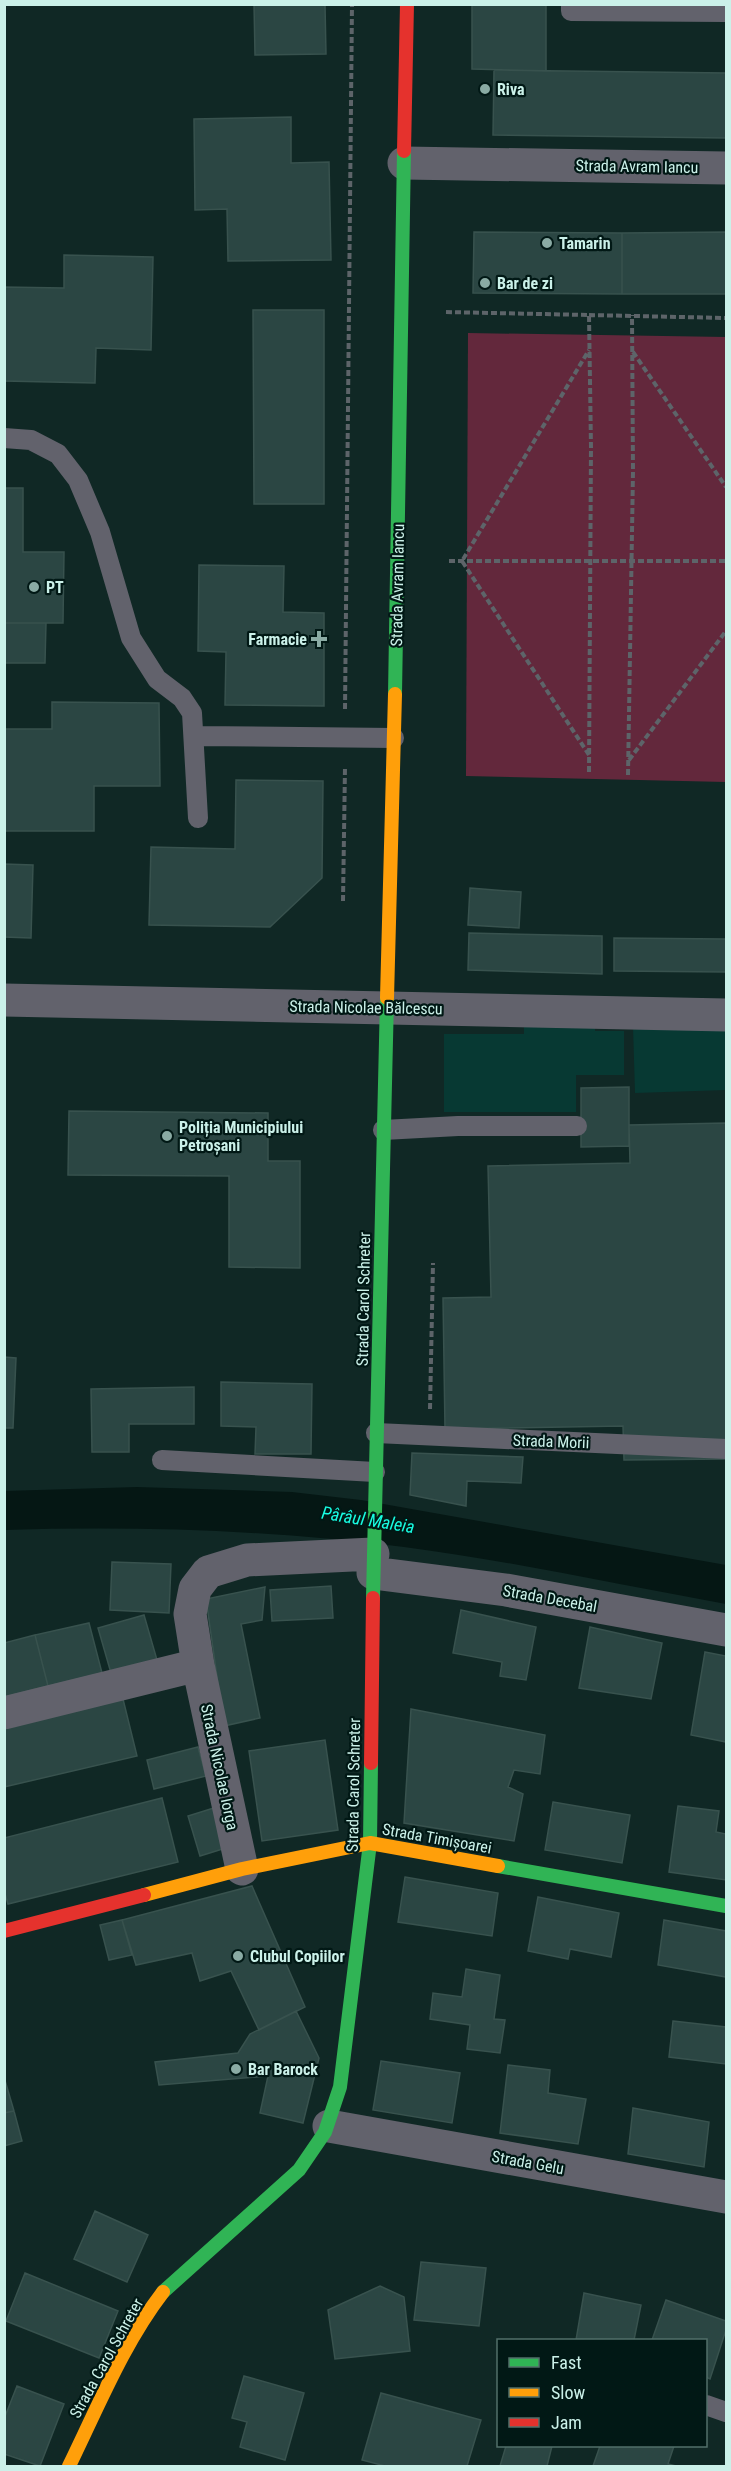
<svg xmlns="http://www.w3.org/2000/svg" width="731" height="2471" font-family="'Roboto Condensed',sans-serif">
<rect width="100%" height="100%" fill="#102825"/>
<path fill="#073933" d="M524,1018H595V1031H624V1075H576V1112H444V1034H524Z
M726,1023V1090L635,1093L633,1026Z"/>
<path fill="#63283c" d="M468,333L726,337V782L466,776Z"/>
<path fill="#051714" d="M137,1487L292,1492L361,1500L726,1565V1604C619,1585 512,1561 404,1547C272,1530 138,1526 5,1530L4,1491Z"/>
<path fill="#2b4643" stroke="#38524e" stroke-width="1.5" d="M254,4H325L326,54L255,55Z
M472,4H546V71L472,69Z
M494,70L726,73V138L493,135Z
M291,117V163L329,162L331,260L228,261L227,209L195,210L194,119Z
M474,232L622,233V294L473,293Z
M726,232V294H622V233Z
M64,255L153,257L151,350L96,348L95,383L4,381V287L64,288Z
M253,310H324V504H254Z
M4,488H23V552H64L63,623H4Z
M199,565L284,566L283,612L324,613V706L225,705L226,652L198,651Z
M4,623H46L45,663H4Z
M52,702L159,703L160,786H94V831H4V729H52Z
M236,780L323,781L322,878L270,927L149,925L151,847L235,849Z
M4,864L33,865L31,938L4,937Z
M470,888L521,892L519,928L468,925Z
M469,933L602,936V974L468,970Z
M614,938L726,939V972L614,971Z
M629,1087V1146L581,1147V1088Z
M69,1111L268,1113V1161H300V1268L229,1267V1176L68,1175Z
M726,1123V1459L624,1460L623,1426L445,1429L443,1298L491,1297L488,1166L630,1163L629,1125Z
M4,1357L16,1358L13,1428H4Z
M221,1382L312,1384L311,1454H255L256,1427L221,1426Z
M194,1387V1424H129V1452H92L91,1389Z
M412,1453L523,1457L521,1483L467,1481L466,1506L410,1495Z
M112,1562L171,1564L169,1613L110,1610Z
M331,1586L333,1618L272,1621L270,1590Z
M265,1587L262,1620L241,1624L260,1718L224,1726L206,1599Z
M461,1610L536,1627L526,1680L500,1676L502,1662L453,1653Z
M144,1615L157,1660L111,1673L98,1628Z
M89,1623L102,1673L48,1686L35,1635Z
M590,1627L662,1643L651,1699L579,1688Z
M35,1635L48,1686L4,1697V1643Z
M705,1652L726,1656V1742L691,1735Z
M122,1695L137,1756L4,1787V1723Z
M411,1709L545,1735L540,1774L514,1770L508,1787L523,1794L514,1841L404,1823Z
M325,1740L338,1830L262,1841L249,1751Z
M198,1747L206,1776L154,1789L147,1760Z
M162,1798L178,1862L8,1904L4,1890V1838Z
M553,1802L630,1815L622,1863L545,1850Z
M678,1806L719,1811L716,1832L726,1834V1880L669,1872Z
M217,1807L229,1847L200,1856L188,1816Z
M405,1877L498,1893L492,1936L398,1922Z
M252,1886L305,2007L259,2030L231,1971L200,1981L192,1953L136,1965L122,1920Z
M538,1897L619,1913L611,1957L570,1949L568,1959L528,1951Z
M122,1920L132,1955L109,1960L100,1925Z
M664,1920L726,1931V1977L658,1965Z
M466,1969L500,1975L494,2019L505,2020L500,2053L467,2049L470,2025L430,2019L433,1993L462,1997Z
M296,2011L319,2058L303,2123L260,2113L268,2076L159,2085L155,2062L238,2053L250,2034Z
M673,2021L726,2027V2064L669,2057Z
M381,2061L460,2073L452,2123L373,2110Z
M508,2065L550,2070L548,2093L586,2099L578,2144L500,2133Z
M4,2077L14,2111L4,2113Z
M633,2108L709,2122L704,2167L628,2154Z
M14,2111L22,2141L4,2146V2113Z
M95,2211L148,2235L127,2282L74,2259Z
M421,2262L486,2268L479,2326L414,2320Z
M25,2273L118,2311L99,2358L6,2321Z
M380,2286L404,2297L410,2351L335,2359L328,2310Z
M584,2293L641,2305L634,2340H576Z
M666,2300L726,2321V2330L710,2379L706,2377V2340H652Z
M244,2376L304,2393L285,2460L240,2447L247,2422L232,2418Z
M17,2386L64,2404L40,2466L4,2454V2419Z
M381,2393L481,2420L467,2466H385L362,2460Z
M506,2446H552L547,2466H500Z
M600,2446H674L668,2464L676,2466H593Z"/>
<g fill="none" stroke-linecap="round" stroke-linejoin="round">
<path stroke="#5d6469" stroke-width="4" stroke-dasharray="6 3" stroke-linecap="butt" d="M446,312L589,315L591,447L589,772
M589,315L726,318
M633,352L726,487
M449,561H726
M345,709L352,4
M589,755L462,561L589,350
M629,760L726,631
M628,775L633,472L632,315
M343,901L345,767
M430,1409L433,1263"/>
<path stroke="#62626c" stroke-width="20" d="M571,4V11L726,12
M4,438L31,440L58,454L78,480L100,532L131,638L157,679L182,698L192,713L198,818
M194,736L394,738
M383,1130L458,1126H577
M376,1433L726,1449
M162,1460L375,1472
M706,2405L726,2412"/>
<path stroke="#62626c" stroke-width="33" d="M404,163L726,168
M4,1000L726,1015
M373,1573L506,1590L726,1630
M198,1665L190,1614L195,1589L208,1572L247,1560L373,1554
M4,1713L198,1665L242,1869
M329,2126L726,2197"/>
<path stroke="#30b455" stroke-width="14" d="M395,694L404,151
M373,1598L387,998
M498,1866L726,1906
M163,2292L299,2170L325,2132L340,2087L370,1843L371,1763"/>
<path stroke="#ff9f0a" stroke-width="14" d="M387,998L395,694
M144,1895L242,1869L370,1843L498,1866
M69,2466C98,2407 123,2344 163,2292"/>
<path stroke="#e5322d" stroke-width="14" d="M404,151L407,4
M371,1763L373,1598
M4,1931L144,1895"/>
</g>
<g fill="#8aaba4" stroke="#011815" stroke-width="2">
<circle cx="485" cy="89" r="6"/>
<circle cx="547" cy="243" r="6"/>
<circle cx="485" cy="283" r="6"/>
<circle cx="34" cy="587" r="6"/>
<path d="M316 630h6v6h6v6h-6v6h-6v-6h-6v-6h6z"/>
<circle cx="167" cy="1136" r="6"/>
<circle cx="238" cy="1956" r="6"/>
<circle cx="236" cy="2069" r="6"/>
</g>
<g text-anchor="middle" stroke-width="4.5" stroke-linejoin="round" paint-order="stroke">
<g font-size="16" font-weight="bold" fill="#cbf1e9" stroke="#011815" text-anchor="start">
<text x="497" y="95">Riva</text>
<text x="559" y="249">Tamarin</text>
<text x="497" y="289">Bar de zi</text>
<text x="46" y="593">PT</text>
<text x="307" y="645" text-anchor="end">Farmacie</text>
<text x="179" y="1133">Poliția Municipiului<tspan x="179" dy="18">Petroșani</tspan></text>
<text x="250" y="1962">Clubul Copiilor</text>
<text x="248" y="2075">Bar Barock</text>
</g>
<g font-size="16" fill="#cbf1e9" stroke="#011815">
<text transform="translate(637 166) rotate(1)" y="6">Strada Avram Iancu</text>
<text transform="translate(397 585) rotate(-89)" y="6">Strada Avram Iancu</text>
<text transform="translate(366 1007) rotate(1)" y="6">Strada Nicolae Bălcescu</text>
<text transform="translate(363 1299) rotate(-89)" y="6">Strada Carol Schreter</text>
<text transform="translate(551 1441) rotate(2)" y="6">Strada Morii</text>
<text transform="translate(550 1598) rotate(10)" y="6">Strada Decebal</text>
<text transform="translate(220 1767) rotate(78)" y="6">Strada Nicolae Iorga</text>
<text transform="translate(353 1785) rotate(-89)" y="6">Strada Carol Schreter</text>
<text transform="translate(437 1838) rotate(10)" y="6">Strada Timișoarei</text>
<text transform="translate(528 2162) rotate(10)" y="6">Strada Gelu</text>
<text transform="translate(106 2358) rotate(-61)" y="6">Strada Carol Schreter</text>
</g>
<g font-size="18" font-style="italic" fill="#18fce2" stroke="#011815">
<text transform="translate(368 1520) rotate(9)" y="6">Pârâul Maleia</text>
</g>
</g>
<rect width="731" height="2471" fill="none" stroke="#cbf1e9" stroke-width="12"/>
<rect x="497" y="2339" width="210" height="108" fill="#011815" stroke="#526f6a" stroke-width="1.5"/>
<rect x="509" y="2358" width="30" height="9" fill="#30b455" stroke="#526f6a" stroke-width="1.5"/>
<text x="551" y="2369" font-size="18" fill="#cbf1e9">Fast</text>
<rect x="509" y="2388" width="30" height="9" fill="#ff9f0a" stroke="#526f6a" stroke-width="1.5"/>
<text x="551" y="2399" font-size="18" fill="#cbf1e9">Slow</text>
<rect x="509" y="2418" width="30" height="9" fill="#e5322d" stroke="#526f6a" stroke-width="1.5"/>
<text x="551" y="2429" font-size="18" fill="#cbf1e9">Jam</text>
</svg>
